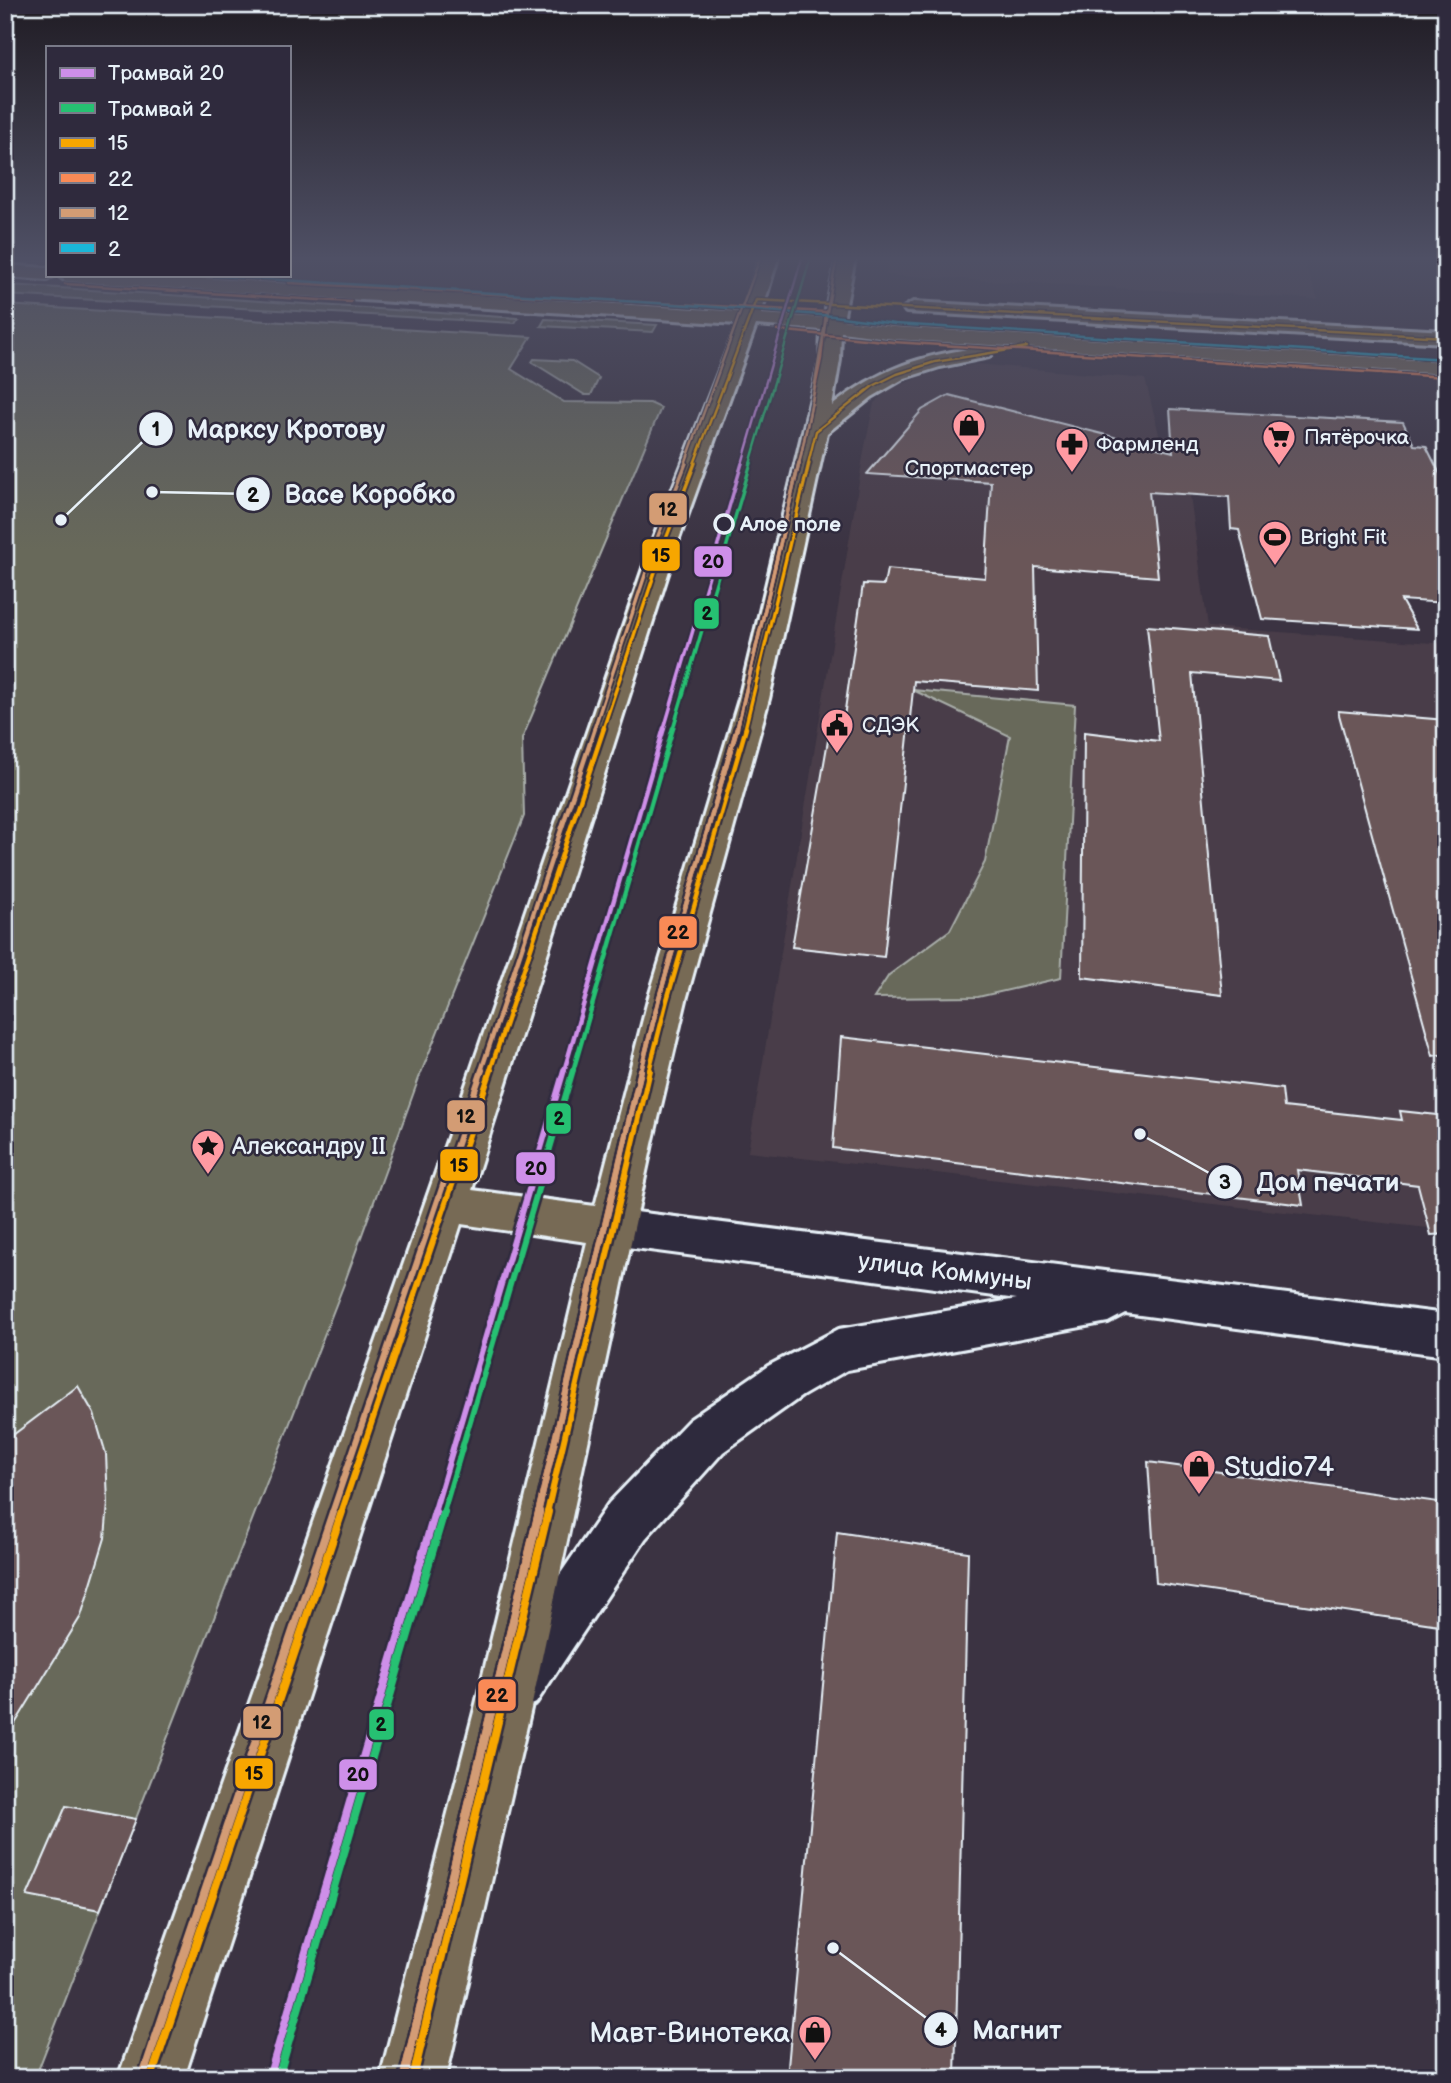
<svg xmlns="http://www.w3.org/2000/svg" width="1451" height="2083" font-family="'Balsamiq Sans',sans-serif">
<rect width="100%" height="100%" fill="#3b3342"/>
<filter id="ink" filterUnits="userSpaceOnUse"><feTurbulence type="fractalNoise" baseFrequency=".0143" numOctaves="2"/><feDisplacementMap in="SourceGraphic" scale="14" xChannelSelector="R" yChannelSelector="G"/><feConvolveMatrix kernelMatrix="1 2 1 2 8 2 1 2 1" color-interpolation-filters="sRGB"/></filter>
<g filter="url(#ink)">
<path fill="#493e49" d="M889,258H1303L1318,299L886,275Z
M976,364L1145,379L1159,434L1185,459L1208,627L1446,644V1230L748,1152L864,451L874,403L888,390L928,374Z"/>
<path fill="#68695a" stroke="#a8ada9" stroke-width="2" d="M5,285C176,294 347,308 518,318L515,323L5,295Z
M5,305L531,337L511,369L564,402L650,403L661,408L522,739L524,816L419,1078L344,1284L35,2078H5Z
M545,319L657,325L653,332L541,326Z
M534,359L572,361L599,378L591,395H585L532,362Z
M913,690L1075,705L1061,978L978,997L874,998L889,975L950,930L985,862L1010,736Z"/>
<path fill="#6a5758" stroke="#e8f1f8" stroke-width="2" d="M949,395L1173,452L1170,409L1403,422L1414,445L1426,446L1446,486V603L1401,600L1417,629L1262,619L1239,530L1231,529L1229,497L1149,492L1158,577L1035,567L1038,691L914,681L884,957L792,947L831,723L843,724L863,584L884,585L887,569L985,578L991,482L867,474L922,410Z
M1147,626L1269,636L1279,681L1192,673L1222,995L1082,977L1084,732L1159,741Z
M1338,711L1446,720V1054L1433,1056Z
M841,1037L1282,1089L1284,1107L1402,1120L1400,1111L1446,1116V1234L1431,1235L1418,1185L1297,1170L1303,1205L833,1148Z
M78,1386L94,1414L106,1454L108,1503L105,1538L81,1616L5,1740V1441Z
M1148,1462L1446,1503V1626L1156,1583Z
M837,1532L968,1552L955,2078H787Z
M66,1806L136,1819L100,1910L27,1896Z"/>
<g fill="none" stroke-linecap="round" stroke-linejoin="round">
<defs>
<path id="tertiary" d="M612,1209L1446,1314V1356L1125,1313L1108,1322L847,1370L802,1396L723,1452L645,1539L536,1703L517,1712L498,1703L489,1684L498,1665L609,1503L689,1420L768,1366L839,1329L1017,1299L612,1245L597,1240L590,1227L597,1214Z"/>
<path id="primary" d="M760,258H778L761,314L824,318L837,258H855L843,320L894,327L1446,362V374L894,339L841,332L840,360L832,406C879,368 923,355 982,347L989,349L992,353L989,357L940,367L905,378L872,397L827,433L769,699L686,1000L652,1144L532,1704L446,2078H380L476,1704L587,1242L461,1224L184,2078H118L452,1126L653,539L737,324L66,281L57,275H152L742,312ZM756,325L821,330L820,360L739,699L648,1000L595,1206L472,1190L679,539Z
M5,265L47,268V275H56L47,280L5,277Z
M913,302L1446,331V343L906,312L903,308Z"/>
</defs>
<use href="#tertiary" stroke="#e8f1f8" stroke-width="6"/>
<use href="#primary" stroke="#e8f1f8" stroke-width="6"/>
<use href="#tertiary" fill="#2f2a3d" fill-rule="evenodd"/>
<use href="#primary" fill="#776a54" fill-rule="evenodd"/>
<defs>
<path id="bus-1-far4" d="M694,464L756,300L1446,337
M808,464L816,431L873,386L897,374L935,362L1027,347"/>
<path id="bus-1-far3" d="M603,729L666,539L695,463
M745,729L809,463"/>
<path id="bus-1-far2" d="M490,1071L604,728
M649,1071L667,1000L746,728"/>
<path id="bus-1-far1" d="M341,1513L491,1070
M547,1513L650,1070"/>
<path id="bus-1" d="M151,2078L342,1512
M413,2078L548,1512"/>
<path id="bus-2-far4" d="M289,283L826,312L821,359L799,464
M65,284L351,302
M777,330L893,342L1445,377"/>
<path id="bus-2-far3" d="M737,729L799,463"/>
<path id="bus-2-far2" d="M641,1071L659,998L737,728"/>
<path id="bus-2-far1" d="M538,1513L641,1070"/>
<path id="bus-2" d="M404,2076L539,1512"/>
<path id="bus-3-far4" d="M685,464L760,258
M799,464C815,396 823,327 837,258"/>
<path id="bus-3-far3" d="M594,729L658,536L686,463
M737,729L799,463"/>
<path id="bus-3-far2" d="M481,1071L595,728
M641,1071L659,998L737,728"/>
<path id="bus-3-far1" d="M332,1513L482,1070
M538,1513L641,1070"/>
<path id="bus-3" d="M143,2075L333,1512
M404,2076L539,1512"/>
<path id="bus-4" d="M202,275L688,305L834,316L895,324L1446,359"/>
</defs>
<use href="#bus-1-far4" stroke="#2f2a3d" stroke-width="5"/>
<use href="#bus-1-far3" stroke="#2f2a3d" stroke-width="7"/>
<use href="#bus-1-far2" stroke="#2f2a3d" stroke-width="9"/>
<use href="#bus-1-far1" stroke="#2f2a3d" stroke-width="11"/>
<use href="#bus-1" stroke="#2f2a3d" stroke-width="13"/>
<use href="#bus-2-far4" stroke="#2f2a3d" stroke-width="5"/>
<use href="#bus-2-far3" stroke="#2f2a3d" stroke-width="7"/>
<use href="#bus-2-far2" stroke="#2f2a3d" stroke-width="9"/>
<use href="#bus-2-far1" stroke="#2f2a3d" stroke-width="11"/>
<use href="#bus-2" stroke="#2f2a3d" stroke-width="13"/>
<use href="#bus-3-far4" stroke="#2f2a3d" stroke-width="5"/>
<use href="#bus-3-far3" stroke="#2f2a3d" stroke-width="7"/>
<use href="#bus-3-far2" stroke="#2f2a3d" stroke-width="9"/>
<use href="#bus-3-far1" stroke="#2f2a3d" stroke-width="11"/>
<use href="#bus-3" stroke="#2f2a3d" stroke-width="13"/>
<use href="#bus-4" stroke="#2f2a3d" stroke-width="5"/>
<use href="#bus-1-far4" stroke="#f7a600" stroke-width="2.5"/>
<use href="#bus-1-far3" stroke="#f7a600" stroke-width="3.5"/>
<use href="#bus-1-far2" stroke="#f7a600" stroke-width="4.5"/>
<use href="#bus-1-far1" stroke="#f7a600" stroke-width="6"/>
<use href="#bus-1" stroke="#f7a600" stroke-width="8"/>
<use href="#bus-2-far4" stroke="#f98a56" stroke-width="2.5"/>
<use href="#bus-2-far3" stroke="#f98a56" stroke-width="3.5"/>
<use href="#bus-2-far2" stroke="#f98a56" stroke-width="4.5"/>
<use href="#bus-2-far1" stroke="#f98a56" stroke-width="6"/>
<use href="#bus-2" stroke="#f98a56" stroke-width="8"/>
<use href="#bus-3-far4" stroke="#d39c74" stroke-width="2.5"/>
<use href="#bus-3-far3" stroke="#d39c74" stroke-width="3.5"/>
<use href="#bus-3-far2" stroke="#d39c74" stroke-width="4.5"/>
<use href="#bus-3-far1" stroke="#d39c74" stroke-width="6"/>
<use href="#bus-3" stroke="#d39c74" stroke-width="8"/>
<use href="#bus-4" stroke="#1ab6d8" stroke-width="2.5"/>
<defs>
<path id="tram-1-far4" d="M742,464L802,258"/>
<path id="tram-1-far3" d="M664,729L742,463"/>
<path id="tram-1-far2" d="M564,1071L664,728"/>
<path id="tram-1-far1" d="M434,1513L564,1070"/>
<path id="tram-1" d="M269,2078L435,1512"/>
<path id="tram-2-far4" d="M750,464L810,260"/>
<path id="tram-2-far3" d="M673,729L751,463"/>
<path id="tram-2-far2" d="M573,1071L673,728"/>
<path id="tram-2-far1" d="M443,1513L573,1070"/>
<path id="tram-2" d="M278,2078L444,1512"/>
</defs>
<use href="#tram-1-far4" stroke="#2f2a3d" stroke-width="5"/>
<use href="#tram-1-far3" stroke="#2f2a3d" stroke-width="7"/>
<use href="#tram-1-far2" stroke="#2f2a3d" stroke-width="9"/>
<use href="#tram-1-far1" stroke="#2f2a3d" stroke-width="11"/>
<use href="#tram-1" stroke="#2f2a3d" stroke-width="13"/>
<use href="#tram-2-far4" stroke="#2f2a3d" stroke-width="5"/>
<use href="#tram-2-far3" stroke="#2f2a3d" stroke-width="7"/>
<use href="#tram-2-far2" stroke="#2f2a3d" stroke-width="9"/>
<use href="#tram-2-far1" stroke="#2f2a3d" stroke-width="11"/>
<use href="#tram-2" stroke="#2f2a3d" stroke-width="13"/>
<use href="#tram-1-far4" stroke="#ce8fe9" stroke-width="2.5"/>
<use href="#tram-1-far3" stroke="#ce8fe9" stroke-width="3.5"/>
<use href="#tram-1-far2" stroke="#ce8fe9" stroke-width="4.5"/>
<use href="#tram-1-far1" stroke="#ce8fe9" stroke-width="6"/>
<use href="#tram-1" stroke="#ce8fe9" stroke-width="8"/>
<use href="#tram-2-far4" stroke="#26c172" stroke-width="2.5"/>
<use href="#tram-2-far3" stroke="#26c172" stroke-width="3.5"/>
<use href="#tram-2-far2" stroke="#26c172" stroke-width="4.5"/>
<use href="#tram-2-far1" stroke="#26c172" stroke-width="6"/>
<use href="#tram-2" stroke="#26c172" stroke-width="8"/>
</g>
</g>
<linearGradient id="sky" x2="0" y2="1"><stop stop-color="#201c24"/><stop offset="0.47" stop-color="#4f5065"/><stop offset="1" stop-color="#4f5065" stop-opacity="0"/></linearGradient>
<rect width="1451" height="550" fill="url(#sky)"/>
<defs>
<symbol id="shop-pin" viewBox="-11 -11 22 30"><path d="M0 17L-7.5 6A9.5 9.5 0 1 1 7.5 6Z" fill="#ff9aa2" stroke="#2f2a3d"/><path d="M-5-2.5h2.3a2.7 3.5 0 0 1 5.4 0H5L5.5 6h-11ZM-1.5-2.5h3a1.5 2.3 0 0 0-3 0Z" fill="#111"/></symbol>
<symbol id="supermarket-pin" viewBox="-11 -11 22 30"><path d="M0 17L-7.5 6A9.5 9.5 0 1 1 7.5 6Z" fill="#ff9aa2" stroke="#2f2a3d"/><path d="M-6-5.5h2.5l.6 2H6L4.5 2H-2.5L-4.4-4H-6ZM-1.5 3.2a1.3 1.3 0 1 0 .1 0ZM3 3.2a1.3 1.3 0 1 0 .1 0Z" fill="#111"/></symbol>
<symbol id="pharmacy-pin" viewBox="-11 -11 22 30"><path d="M0 17L-7.5 6A9.5 9.5 0 1 1 7.5 6Z" fill="#ff9aa2" stroke="#2f2a3d"/><path d="M-2-6h4v4h4v4h-4v4h-4v-4h-4v-4h4Z" fill="#111"/></symbol>
<symbol id="stadium-pin" viewBox="-11 -11 22 30"><path d="M0 17L-7.5 6A9.5 9.5 0 1 1 7.5 6Z" fill="#ff9aa2" stroke="#2f2a3d"/><path d="M0-5a6.5 5 0 1 0 0 10a6.5 5 0 1 0 0-10ZM-3.5-1.8h7v3.6h-7Z" fill="#111"/></symbol>
<symbol id="civic-pin" viewBox="-11 -11 22 30"><path d="M0 17L-7.5 6A9.5 9.5 0 1 1 7.5 6Z" fill="#ff9aa2" stroke="#2f2a3d"/><path d="M-.6-6.5H3V-4.5H.6V-3L4-1V1h2V6H-6V1h2V-1L-.6-3ZM-1.2 2.5V6h2.4V2.5Z" fill="#111"/></symbol>
<symbol id="sight-pin" viewBox="-11 -11 22 30"><path d="M0 17L-7.5 6A9.5 9.5 0 1 1 7.5 6Z" fill="#ff9aa2" stroke="#2f2a3d"/><path d="M0-6L1.8-2.2L6-1.7L2.9 1.2L3.7 5.4L0 3.3L-3.7 5.4L-2.9 1.2L-6-1.7L-1.8-2.2Z" fill="#111"/></symbol>
</defs>
<g fill-rule="evenodd">
<use href="#shop-pin" x="950" y="406" width="38" height="52"/>
<use href="#supermarket-pin" x="1260" y="418" width="38" height="52"/>
<use href="#pharmacy-pin" x="1053" y="425" width="38" height="52"/>
<use href="#stadium-pin" x="1256" y="518" width="38" height="52"/>
<use href="#civic-pin" x="818" y="706" width="38" height="52"/>
<use href="#sight-pin" x="189" y="1127" width="38" height="52"/>
<use href="#shop-pin" x="1180" y="1447" width="38" height="52"/>
<use href="#shop-pin" x="796" y="2013" width="38" height="52"/>
</g>
<circle fill="#2f2a3d" stroke="#e8f1f8" stroke-width="3.5" cx="724" cy="524" r="9"/>
<g text-anchor="middle" stroke-width="5" stroke-linejoin="round" paint-order="stroke">
<g font-size="21" fill="#e8f1f8" stroke="#2f2a3d" text-anchor="start">
<text x="1304" y="444">Пятёрочка</text>
<text x="1096" y="451">Фармленд</text>
<text x="969" y="475" text-anchor="middle">Спортмастер</text>
<text x="1300" y="544">Bright Fit</text>
<text x="862" y="732">СДЭК</text>
</g>
<g font-size="21" font-weight="bold" fill="#e8f1f8" stroke="#2f2a3d" text-anchor="start">
<text x="740" y="531">Алое поле</text>
</g>
<g font-size="24" fill="#e8f1f8" stroke="#2f2a3d" text-anchor="start">
<text x="232" y="1154">Александру II</text>
</g>
<g font-size="24" fill="#e8f1f8" stroke="#2f2a3d">
<text transform="translate(945 1271) rotate(7)" y="8">улица Коммуны</text>
</g>
<g font-size="28" fill="#e8f1f8" stroke="#2f2a3d" text-anchor="start">
<text x="1224" y="1476">Studio74</text>
<text x="790" y="2042" text-anchor="end">Мавт-Винотека</text>
</g>
</g>
<path fill="none" stroke="#e8f1f8" stroke-width="2.5" d="M61 520L156 429M152 492L253 494M1140 1134L1225 1182M833 1948L941 2029"/>
<g fill="#e8f1f8" stroke="#2f2a3d" stroke-width="2.5">
<circle cx="61" cy="520" r="7"/>
<circle cx="152" cy="492" r="7"/>
<circle cx="1140" cy="1134" r="7"/>
<circle cx="833" cy="1948" r="7"/>
<circle cx="156" cy="429" r="18"/>
<circle cx="253" cy="494" r="18"/>
<circle cx="1225" cy="1182" r="18"/>
<circle cx="941" cy="2029" r="18"/>
</g>
<g font-size="21" text-anchor="middle" font-weight="bold" fill="#111">
<text x="156" y="436">1</text>
<text x="253" y="502">2</text>
<text x="1225" y="1189">3</text>
<text x="941" y="2037">4</text>
</g>
<g font-size="26" text-anchor="middle" font-weight="bold" fill="#e8f1f8" stroke="#2f2a3d" stroke-width="5" stroke-linejoin="round" paint-order="stroke">
<text x="286" y="438">Марксу Кротову</text>
<text x="370" y="503">Васе Коробко</text>
<text x="1328" y="1191">Дом печати</text>
<text x="1017" y="2039">Магнит</text>
</g>
<g stroke="#2f2a3d" stroke-width="2.5">
<rect x="648" y="492" width="40" height="34" rx="7" fill="#d39c74"/>
<rect x="641" y="538" width="40" height="34" rx="7" fill="#f7a600"/>
<rect x="693" y="545" width="40" height="33" rx="7" fill="#ce8fe9"/>
<rect x="693" y="597" width="27" height="33" rx="7" fill="#26c172"/>
<rect x="658" y="915" width="40" height="34" rx="7" fill="#f98a56"/>
<rect x="446" y="1099" width="40" height="34" rx="7" fill="#d39c74"/>
<rect x="545" y="1102" width="27" height="33" rx="7" fill="#26c172"/>
<rect x="439" y="1148" width="40" height="34" rx="7" fill="#f7a600"/>
<rect x="515" y="1151" width="41" height="34" rx="7" fill="#ce8fe9"/>
<rect x="477" y="1678" width="40" height="34" rx="7" fill="#f98a56"/>
<rect x="242" y="1705" width="40" height="34" rx="7" fill="#d39c74"/>
<rect x="368" y="1708" width="27" height="33" rx="7" fill="#26c172"/>
<rect x="234" y="1757" width="40" height="33" rx="7" fill="#f7a600"/>
<rect x="338" y="1758" width="40" height="33" rx="7" fill="#ce8fe9"/>
</g>
<g font-size="19" text-anchor="middle" font-weight="bold" fill="#111">
<text x="668" y="516">12</text>
<text x="661" y="562">15</text>
<text x="713" y="568">20</text>
<text x="707" y="620">2</text>
<text x="678" y="939">22</text>
<text x="466" y="1123">12</text>
<text x="559" y="1125">2</text>
<text x="459" y="1172">15</text>
<text x="536" y="1175">20</text>
<text x="497" y="1702">22</text>
<text x="262" y="1729">12</text>
<text x="381" y="1731">2</text>
<text x="254" y="1780">15</text>
<text x="358" y="1781">20</text>
</g>
<rect width="1451" height="2083" fill="none" stroke="#2f2a3d" stroke-width="28"/>
<rect x="14" y="14" width="1423" height="2055" fill="none" stroke="#e8f1f8" stroke-width="2.5" filter="url(#ink)"/>
<rect x="46" y="46" width="245" height="231" fill="#2f2a3d" stroke="#797a88" stroke-width="2"/>
<rect x="60" y="68" width="35" height="10" fill="#ce8fe9" stroke="#797a88" stroke-width="2"/>
<text x="108" y="80" font-size="21" fill="#e8f1f8">Трамвай 20</text>
<rect x="60" y="103" width="35" height="10" fill="#26c172" stroke="#797a88" stroke-width="2"/>
<text x="108" y="116" font-size="21" fill="#e8f1f8">Трамвай 2</text>
<rect x="60" y="138" width="35" height="10" fill="#f7a600" stroke="#797a88" stroke-width="2"/>
<text x="108" y="150" font-size="21" fill="#e8f1f8">15</text>
<rect x="60" y="173" width="35" height="10" fill="#f98a56" stroke="#797a88" stroke-width="2"/>
<text x="108" y="186" font-size="21" fill="#e8f1f8">22</text>
<rect x="60" y="208" width="35" height="10" fill="#d39c74" stroke="#797a88" stroke-width="2"/>
<text x="108" y="220" font-size="21" fill="#e8f1f8">12</text>
<rect x="60" y="243" width="35" height="10" fill="#1ab6d8" stroke="#797a88" stroke-width="2"/>
<text x="108" y="256" font-size="21" fill="#e8f1f8">2</text>
</svg>
